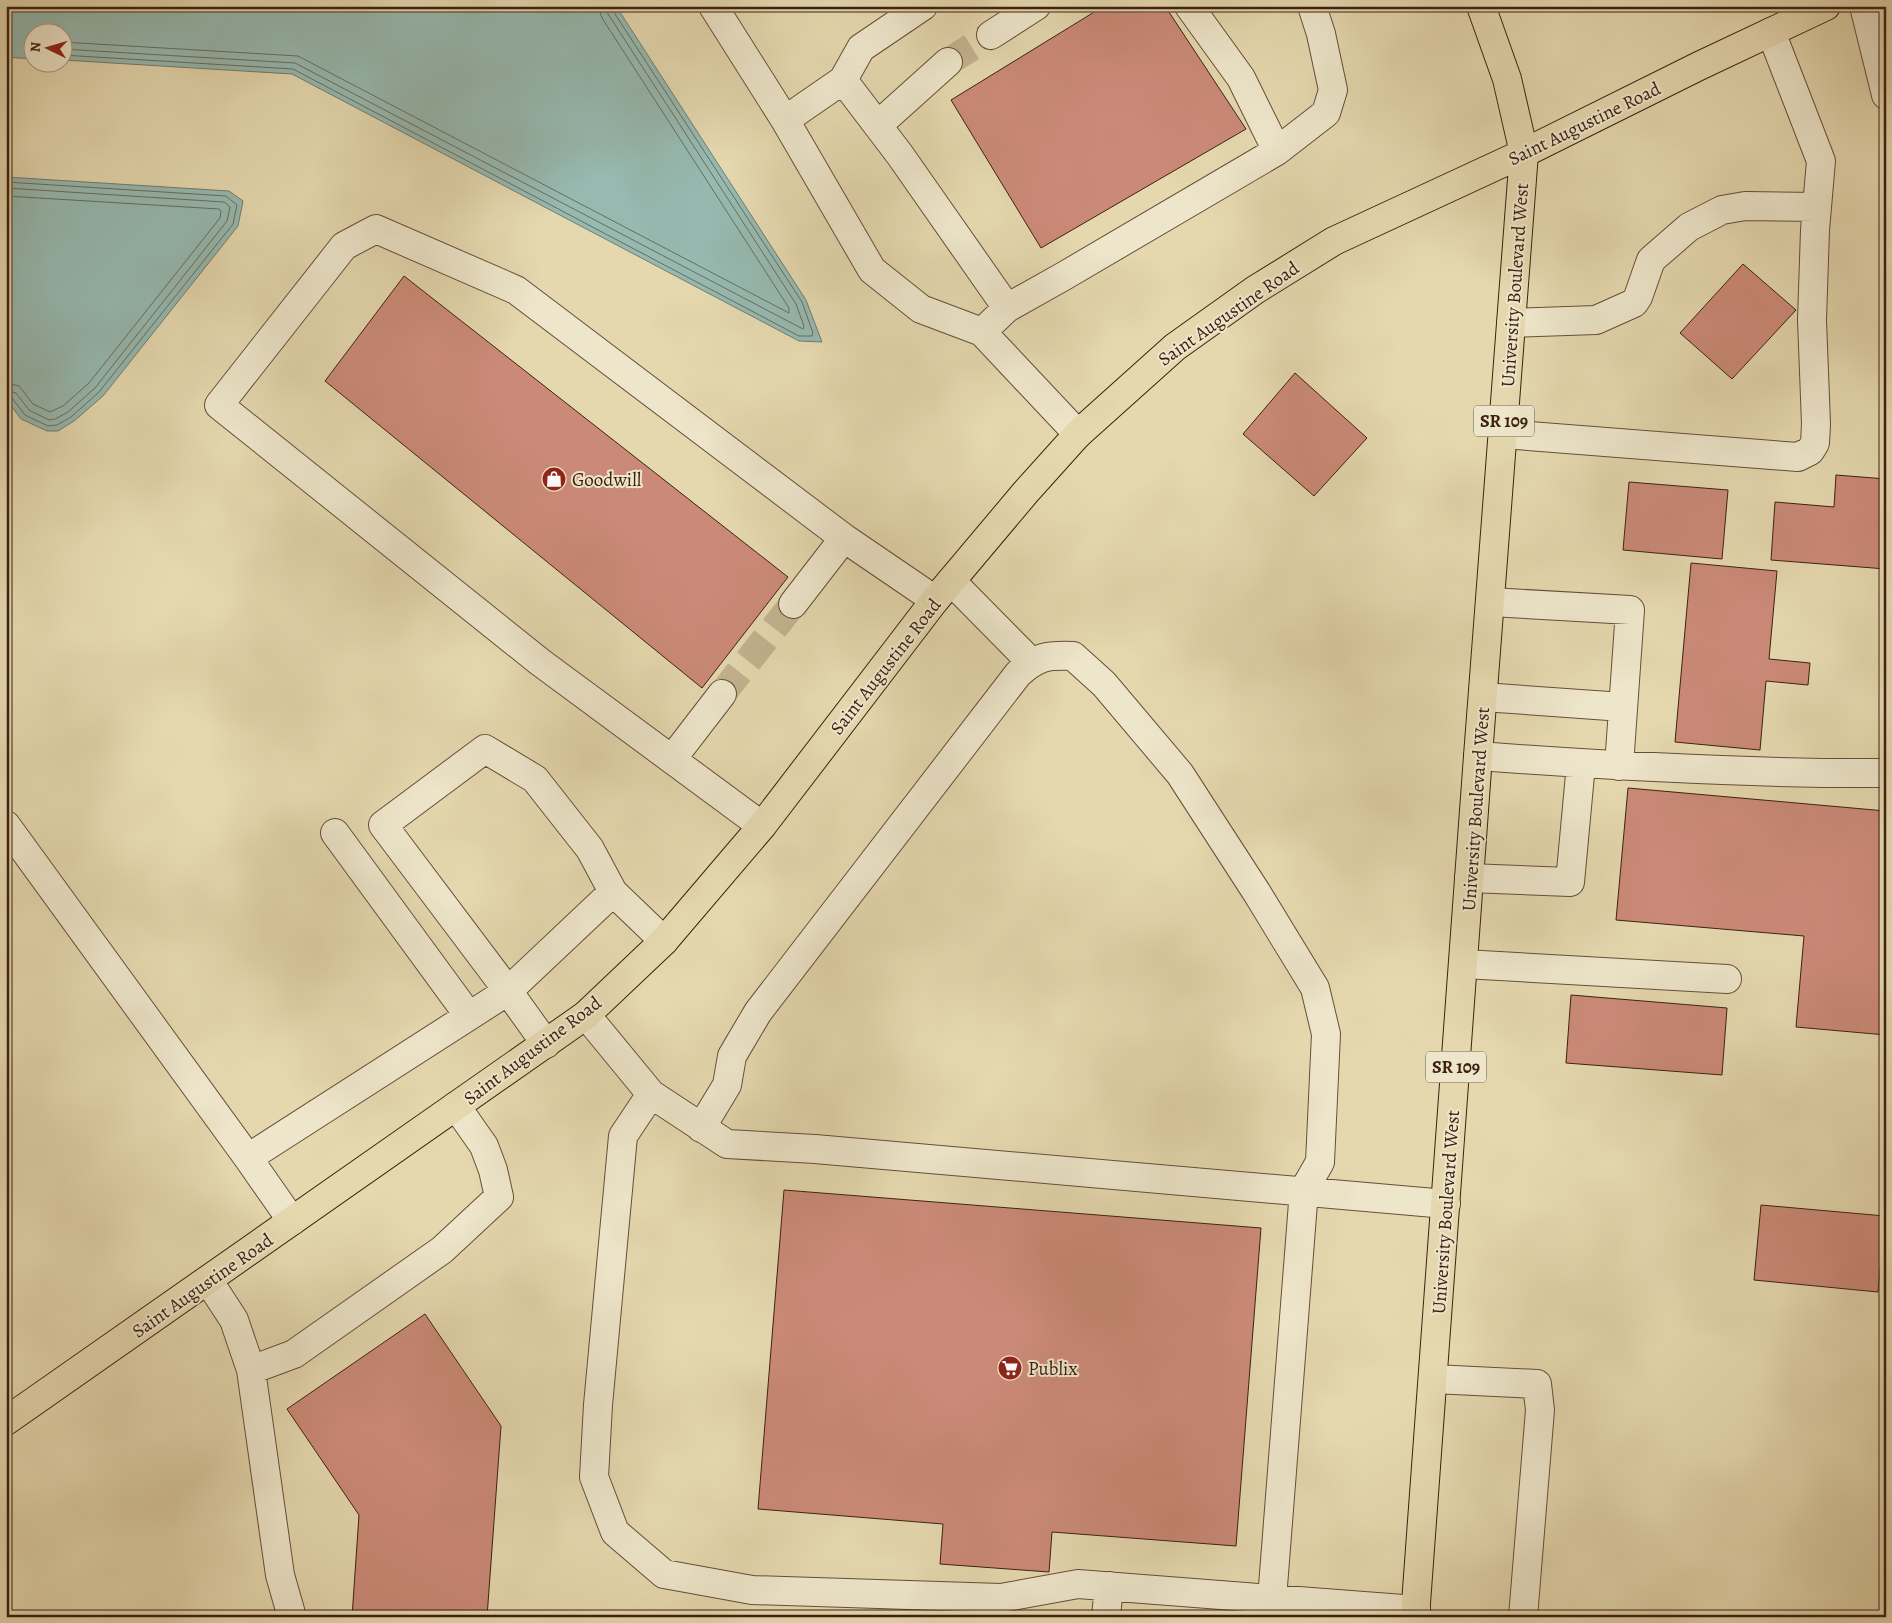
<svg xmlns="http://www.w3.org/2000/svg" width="1892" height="1623" font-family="Alegreya,serif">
<rect width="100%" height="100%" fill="#e5d8af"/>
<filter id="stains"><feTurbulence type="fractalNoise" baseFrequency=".004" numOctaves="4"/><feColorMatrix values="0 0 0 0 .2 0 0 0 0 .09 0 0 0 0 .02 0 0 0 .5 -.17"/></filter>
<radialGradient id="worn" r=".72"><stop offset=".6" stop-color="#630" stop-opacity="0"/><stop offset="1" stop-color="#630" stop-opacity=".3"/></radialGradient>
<path fill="#96b9b0" stroke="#727c70" d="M6,6H616L806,300L822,342L799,341L292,74L63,60L62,32H32V59L6,57Z
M6,177L229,191L243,201L238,226L103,396L74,421L58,431H47L21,419L6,399Z"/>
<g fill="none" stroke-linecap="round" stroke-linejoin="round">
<path stroke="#696c60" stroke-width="1" d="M62,42L298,56L789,313V308L602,18L598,6
M62,49L295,63L803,329L804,326L796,304L608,14L606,6
M62,55L293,69L799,336H812L813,333L802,302L613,11L612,6
M6,182L226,196L237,205L233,224L99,392L71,417L57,425L48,426L25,415L12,398L6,397
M6,188L224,202L230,207L227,221L95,388L68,412L55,419L49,420L29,410L16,393L6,390
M6,196L219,209L221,211L220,218L89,383L63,406L50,412L33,404L19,386L6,383"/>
</g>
<path fill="#cb8a78" stroke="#3c2011" d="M1104,6H1165L1246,129L1041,248L951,100Z
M1743,264L1796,310L1732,379L1680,333Z
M404,276L788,577L702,688L325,381Z
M1295,373L1367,438L1314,496L1243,434Z
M1836,475L1886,479V569L1771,560L1775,502L1834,507Z
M1629,482L1728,490L1722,559L1623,550Z
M1691,563L1777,571L1769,659L1810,663L1808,685L1766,681L1760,750L1675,742Z
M1628,788L1886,811V1035L1796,1027L1804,936L1616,920Z
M1571,995L1727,1008L1722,1075L1566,1063Z
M784,1190L1261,1228L1236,1546L1052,1532L1049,1572L940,1564L943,1524L758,1509Z
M1761,1205L1885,1216L1878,1292L1754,1280Z
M425,1314L501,1426L487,1617H352L359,1515L287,1409Z"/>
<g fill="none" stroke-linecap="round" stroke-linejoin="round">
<path stroke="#c3b38f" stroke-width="28" stroke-dasharray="28 14" stroke-linecap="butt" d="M948,62L991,35
M722,694L793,604"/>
<defs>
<path id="minor" d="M713,6L785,120L872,270L921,309L982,332L1078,434
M1189,6L1241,78L1277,151
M1864,6L1886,95
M991,35L1036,6
M843,80L900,155L1007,308
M785,120L843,80L861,48L923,6
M878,125L948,62
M1511,323L1596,320L1634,303L1638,297L1651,260L1689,227L1722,210L1745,206L1817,207
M982,332L1007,308L1064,276L1277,151L1326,113L1333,90L1321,34L1312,6
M1503,434L1798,457L1810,451L1815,443L1816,424L1812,320L1815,230L1821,161L1771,32
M951,581L1031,662
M1491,602L1630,610L1619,766
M793,604L844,538
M1483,697L1623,707
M1478,756C1613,766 1749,774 1886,773
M672,759L722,694
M6,825L248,1158L292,1221
M762,826L540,662L219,405L344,246L376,229L516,290L844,538L935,600
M335,833L469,1016
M1469,878L1570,882L1581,764
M1464,964L1727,979
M586,1015L651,1094L727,1144L815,1149L1446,1204
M546,1044L508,991L613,892
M651,1094L623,1136L598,1405L594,1477L615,1532L664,1574L752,1590L1001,1598L1078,1584L1416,1610
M701,1128L727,1085L732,1056L758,1012L1018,674C1038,656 1047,655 1073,656L1104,684L1180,774L1257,893L1315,988L1326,1034L1320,1162L1304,1190L1272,1599
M248,1158L508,991L383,825L485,749L535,779L590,849L613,892L664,941
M208,1280L234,1320L251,1370L280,1575L292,1617
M251,1370L294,1354L442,1250L499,1197L493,1170L484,1146L456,1106
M1433,1379L1537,1384L1540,1410L1523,1617
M1106,1617L1109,1586"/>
<path id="major" d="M6,1421L586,1015L664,941L762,826L935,600L1025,493L1078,434L1175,347L1255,290L1334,241L1524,153L1699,66L1826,6
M1415,1617L1478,756L1524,153L1507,79L1481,6"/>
</defs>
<use href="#minor" stroke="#664e38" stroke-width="30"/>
<use href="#major" stroke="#3c2011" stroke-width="30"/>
<use href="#minor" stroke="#eee6cb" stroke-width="28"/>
<use href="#major" stroke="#e5d8af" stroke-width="28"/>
</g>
<defs>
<symbol id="shop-disc" viewBox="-11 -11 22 22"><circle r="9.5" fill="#8f2418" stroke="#eee6cb"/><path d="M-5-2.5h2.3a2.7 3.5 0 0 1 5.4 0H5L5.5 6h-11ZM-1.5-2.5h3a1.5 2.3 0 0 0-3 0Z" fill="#fff"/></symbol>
<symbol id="supermarket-disc" viewBox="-11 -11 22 22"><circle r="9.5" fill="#8f2418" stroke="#eee6cb"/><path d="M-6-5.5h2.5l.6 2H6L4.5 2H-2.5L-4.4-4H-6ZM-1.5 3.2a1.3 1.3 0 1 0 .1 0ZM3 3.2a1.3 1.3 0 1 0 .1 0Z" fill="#fff"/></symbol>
</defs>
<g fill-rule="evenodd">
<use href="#shop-disc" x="540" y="465" width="28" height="28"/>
<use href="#supermarket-disc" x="996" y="1354" width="28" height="28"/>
</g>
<g text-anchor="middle" stroke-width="4" stroke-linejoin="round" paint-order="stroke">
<g fill="#eee6cb" stroke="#715b49" stroke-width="1">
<rect x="1474" y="405.5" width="60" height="31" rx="4"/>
<rect x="1426" y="1051.5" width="60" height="31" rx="4"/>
</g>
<g font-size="18" font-weight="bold" fill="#3c2011">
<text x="1504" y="427">SR 109</text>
<text x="1456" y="1073">SR 109</text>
</g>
<g font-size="19" fill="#3c2011" stroke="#eee6cb">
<text transform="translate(1584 123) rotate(-26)" y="7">Saint Augustine Road</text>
<text transform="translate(1514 285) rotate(-86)" y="7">University Boulevard West</text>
<text transform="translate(1228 313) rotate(-35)" y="7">Saint Augustine Road</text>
<text transform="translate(885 666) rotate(-52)" y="7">Saint Augustine Road</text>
<text transform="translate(1475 809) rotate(-86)" y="7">University Boulevard West</text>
<text transform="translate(532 1050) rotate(-37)" y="7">Saint Augustine Road</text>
<text transform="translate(1445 1212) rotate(-86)" y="7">University Boulevard West</text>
<text transform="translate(202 1285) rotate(-35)" y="7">Saint Augustine Road</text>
</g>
<g font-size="19" fill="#3c2011" stroke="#eee6cb" text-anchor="start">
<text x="572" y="486">Goodwill</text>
<text x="1028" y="1375">Publix</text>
</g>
</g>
<rect width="1892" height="1623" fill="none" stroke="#e5d8af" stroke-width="25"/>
<rect x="8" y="8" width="1877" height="1608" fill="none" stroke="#3c2011" stroke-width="2.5"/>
<rect x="12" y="12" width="1867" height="1598" fill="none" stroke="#3c2011"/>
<g transform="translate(48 48) rotate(275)"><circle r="24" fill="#eee6cb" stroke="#a79781"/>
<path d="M0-4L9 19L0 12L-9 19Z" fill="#8f2418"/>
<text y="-8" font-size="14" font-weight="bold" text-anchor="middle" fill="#3c2011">N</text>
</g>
<rect width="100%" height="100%" filter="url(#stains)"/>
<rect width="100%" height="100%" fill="url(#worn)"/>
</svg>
